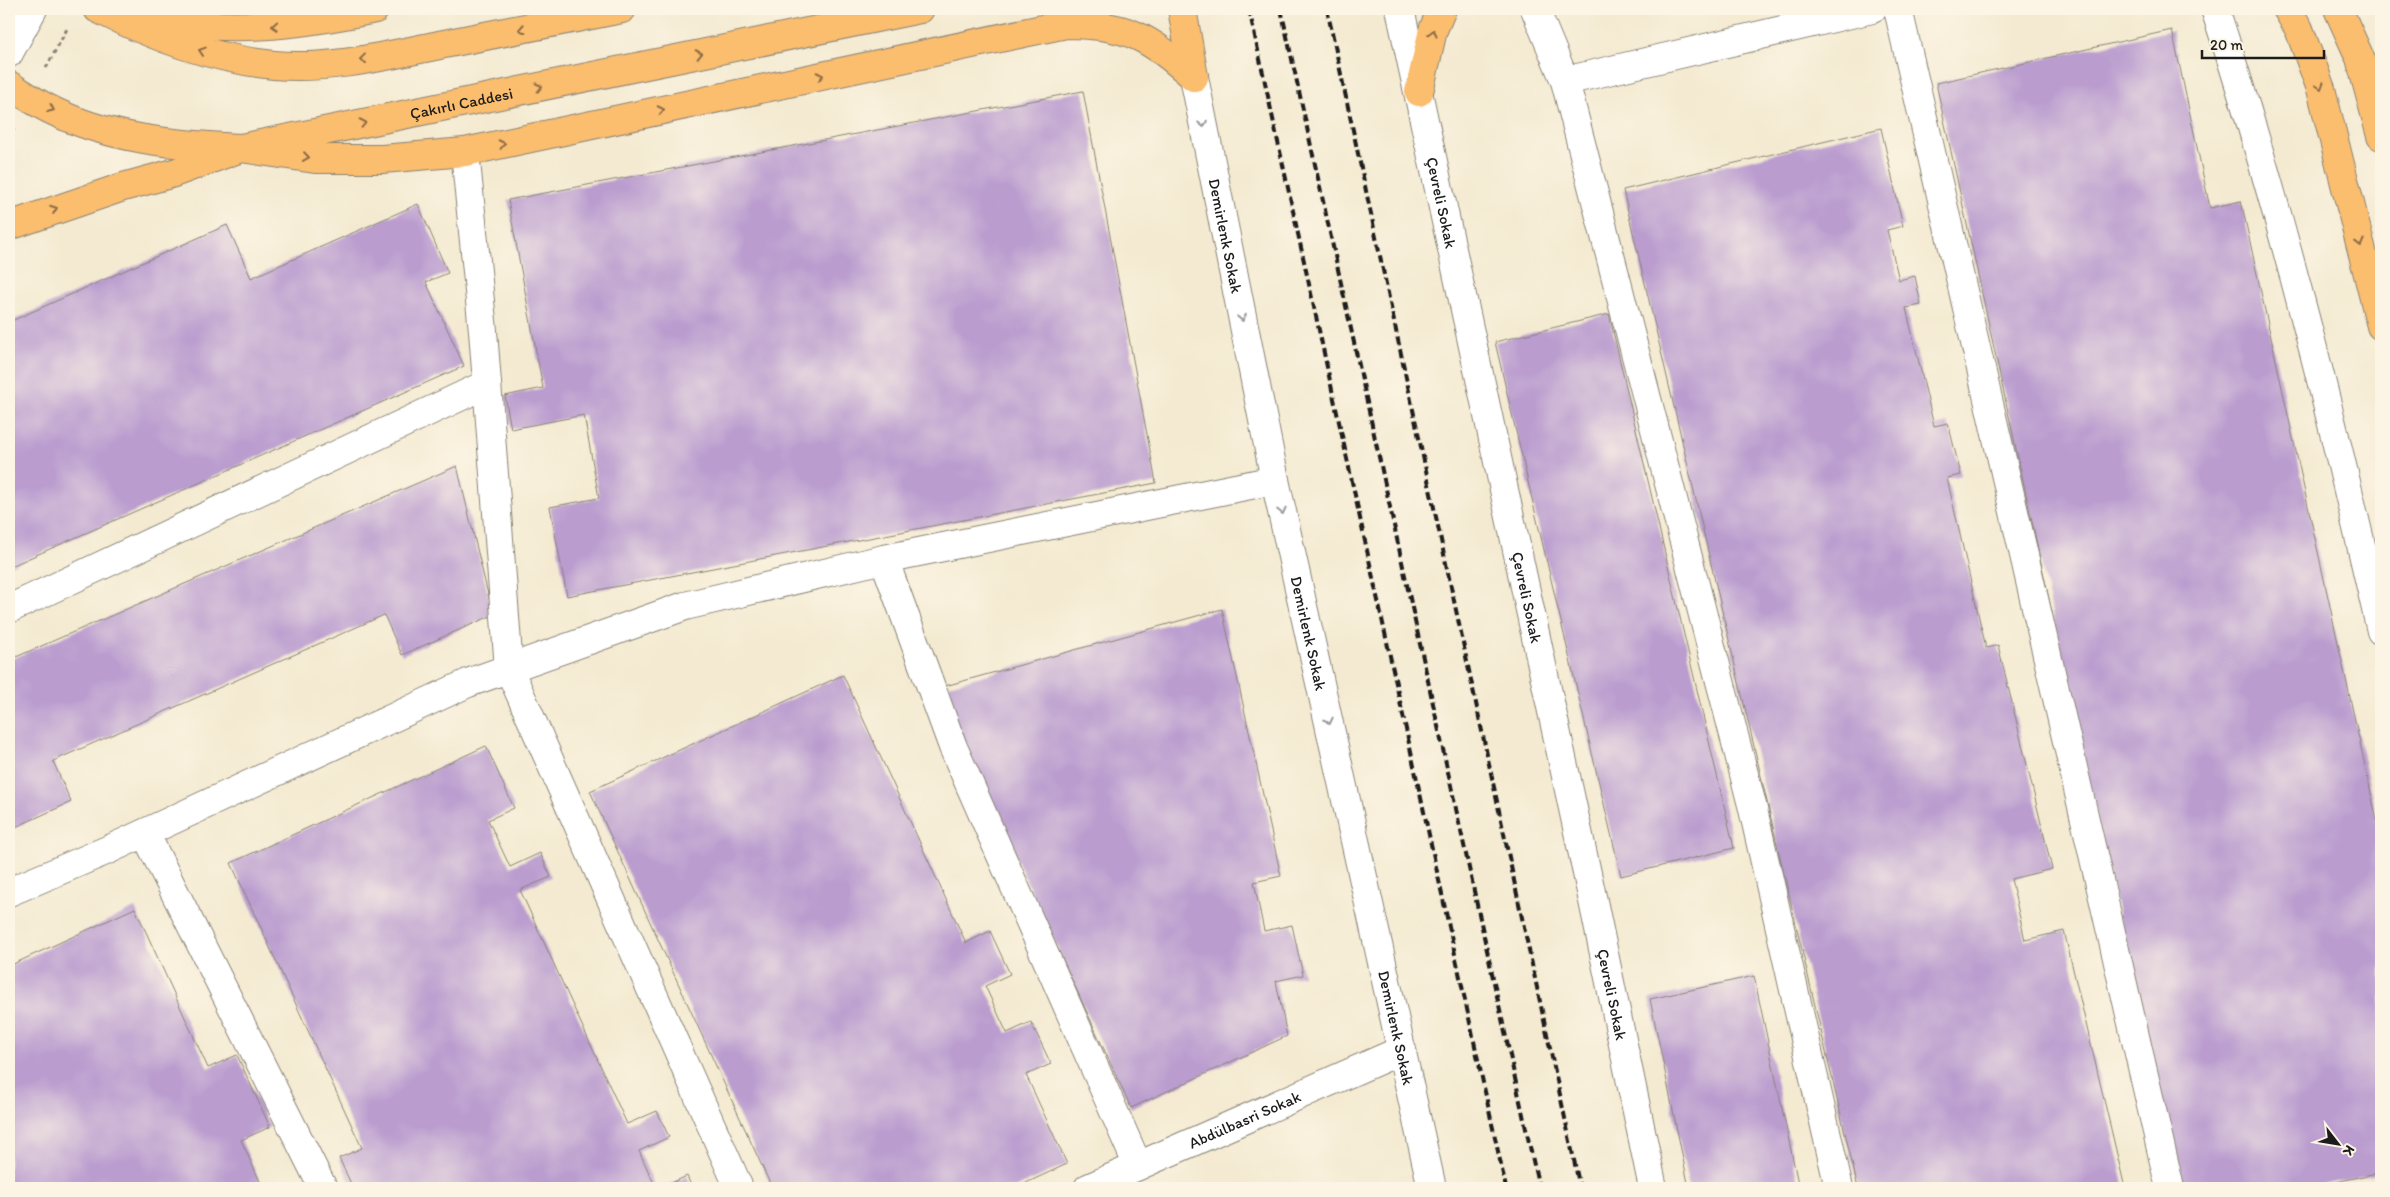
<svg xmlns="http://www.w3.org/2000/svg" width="2390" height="1197" font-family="Itim,sans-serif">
<rect width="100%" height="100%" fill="#fcf5e5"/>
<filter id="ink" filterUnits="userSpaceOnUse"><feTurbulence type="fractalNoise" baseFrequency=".02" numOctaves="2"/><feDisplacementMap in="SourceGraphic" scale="10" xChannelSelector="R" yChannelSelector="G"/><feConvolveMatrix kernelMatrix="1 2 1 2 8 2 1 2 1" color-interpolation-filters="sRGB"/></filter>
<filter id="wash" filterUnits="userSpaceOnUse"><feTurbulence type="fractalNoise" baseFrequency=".0096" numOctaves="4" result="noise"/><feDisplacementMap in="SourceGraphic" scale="20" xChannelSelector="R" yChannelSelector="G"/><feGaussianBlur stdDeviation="1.12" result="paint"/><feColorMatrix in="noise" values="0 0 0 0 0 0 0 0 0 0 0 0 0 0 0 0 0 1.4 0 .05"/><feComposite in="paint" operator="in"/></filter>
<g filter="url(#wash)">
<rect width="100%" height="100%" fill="#f4ead1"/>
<g id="blocks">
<path fill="#ba9ccf" d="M2172,30L2210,208L2241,201L2381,839V1172L2309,1188H2178L1936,83Z
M1083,91L1156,483L567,596L550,507L599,498L584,415L511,429L505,396L543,388L508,200Z
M1881,128L1903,226L1887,230L1899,280L1915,276L1921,305L1906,308L1934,426L1948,423L1961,475L1947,478L1986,648L1998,645L2052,869L2011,879L2025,940L2064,931L2125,1188H1858L1623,190Z
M418,204L448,273L426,282L464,366L9,567V322L227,225L251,278Z
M1609,314L1734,848L1621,876L1495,342Z
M457,466L493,615L402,655L384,615L53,761L71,802L9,830V660Z
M1222,609L1281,876L1254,882L1264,931L1292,925L1303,975L1276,981L1287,1036L1131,1108L938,688Z
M843,675L966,943L990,931L1010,974L985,986L1007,1033L1031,1022L1051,1064L1026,1075L1067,1164L1015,1188H772L590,791Z
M486,746L514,808L488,820L510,867L540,853L551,877L520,890L627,1124L657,1111L669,1137L639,1151L656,1188H353L339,1158L362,1148L231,863Z
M135,908L208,1068L237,1055L270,1127L241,1140L263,1188H9V966Z
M1754,976L1799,1188H1689L1650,999Z
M687,1176L692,1188H660Z"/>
</g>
</g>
<g filter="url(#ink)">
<use href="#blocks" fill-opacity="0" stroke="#888376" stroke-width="1"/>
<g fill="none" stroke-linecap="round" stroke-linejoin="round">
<defs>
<g id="minor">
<path id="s1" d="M1400,9L1593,901L1653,1188"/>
<path d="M1535,9L1565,81L1752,805L1839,1188"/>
<path d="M1898,9L2170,1188"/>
<path d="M2215,9C2282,213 2333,422 2381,631"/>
<path d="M9,53L33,9"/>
<path id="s2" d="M1194,77L1275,480L1432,1188"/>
<path d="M1565,81L1872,9"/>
<path d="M465,152L483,331L509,669L739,1188"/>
<path d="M884,559L953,747L1138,1166"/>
<path d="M9,609L487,384"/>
<path d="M145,833L323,1188"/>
<path d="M9,892L110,849L468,683L685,606L884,559L1275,480"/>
<path id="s3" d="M1088,1188L1402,1050"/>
</g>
<g id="major">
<path d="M98,9C153,37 213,59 274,65C329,70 386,56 439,45C500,33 561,21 622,9"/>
<path d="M1182,9L1194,77"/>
<path d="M2287,9L2299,29L2321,89L2381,326"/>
<path d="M2338,9L2360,58L2381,136"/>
<path d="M146,18C229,33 293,26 375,9"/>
<path id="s4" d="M9,85C22,93 35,102 49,109C108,139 175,145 241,148L920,9"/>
<path d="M1419,92L1433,30L1442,9"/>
<path d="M9,226L123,187L174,173L241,148L315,159H382L465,152L1066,24C1128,24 1148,37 1194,77"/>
</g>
</defs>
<use href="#minor" stroke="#888376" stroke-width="30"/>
<use href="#major" stroke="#888376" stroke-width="30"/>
<path stroke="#888376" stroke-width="3" stroke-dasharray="4 4" stroke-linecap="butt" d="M46,68L68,27
M9,138L14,128"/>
<use href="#minor" stroke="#fff" stroke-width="28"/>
<use href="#major" stroke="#fbbd6e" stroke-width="28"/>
<path stroke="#1c1c1c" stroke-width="4" stroke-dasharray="8 4" stroke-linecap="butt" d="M1249,9L1506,1188
M1281,9L1539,1188
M1327,9L1580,1188"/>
</g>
<defs><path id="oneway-chevron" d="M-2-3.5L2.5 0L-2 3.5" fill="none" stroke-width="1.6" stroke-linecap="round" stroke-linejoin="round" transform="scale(1.25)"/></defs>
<g stroke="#8c6c45">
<use href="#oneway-chevron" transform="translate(275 26) rotate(176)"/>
<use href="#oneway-chevron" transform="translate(522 29) rotate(169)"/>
<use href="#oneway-chevron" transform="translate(1433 33) rotate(-74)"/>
<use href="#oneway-chevron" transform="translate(202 51) rotate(-162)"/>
<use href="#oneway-chevron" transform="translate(699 54) rotate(-12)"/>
<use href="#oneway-chevron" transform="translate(363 59) rotate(173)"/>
<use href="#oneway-chevron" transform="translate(820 76) rotate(-12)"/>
<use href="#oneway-chevron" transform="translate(2320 86) rotate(72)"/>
<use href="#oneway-chevron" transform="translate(539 87) rotate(-12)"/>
<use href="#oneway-chevron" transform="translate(51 109) rotate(25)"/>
<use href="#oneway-chevron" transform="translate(661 110) rotate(-12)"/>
<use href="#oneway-chevron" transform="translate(363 123) rotate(-12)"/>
<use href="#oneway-chevron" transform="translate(502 144) rotate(-12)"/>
<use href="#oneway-chevron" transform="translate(306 157) rotate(8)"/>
<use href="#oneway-chevron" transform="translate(54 209) rotate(-20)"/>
<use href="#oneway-chevron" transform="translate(2360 243) rotate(76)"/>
</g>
<g stroke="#999">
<use href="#oneway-chevron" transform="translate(1203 124) rotate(79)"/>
<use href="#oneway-chevron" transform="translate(1242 318) rotate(79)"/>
<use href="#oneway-chevron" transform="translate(1282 511) rotate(77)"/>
<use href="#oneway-chevron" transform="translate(1329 721) rotate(77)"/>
</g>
</g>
<g text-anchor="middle" stroke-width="4.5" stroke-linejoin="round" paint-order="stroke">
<g font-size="16" fill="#1c1c1c" stroke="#fcf5e5">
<text dy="6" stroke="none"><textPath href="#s4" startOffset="469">Çakırlı Caddesi</textPath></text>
<text dy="6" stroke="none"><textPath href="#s1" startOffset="198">Çevreli Sokak</textPath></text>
<text dy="6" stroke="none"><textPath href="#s2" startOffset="162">Demirlenk Sokak</textPath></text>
<text dy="6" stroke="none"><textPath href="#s1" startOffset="602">Çevreli Sokak</textPath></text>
<text dy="6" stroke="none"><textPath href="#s2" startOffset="568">Demirlenk Sokak</textPath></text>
<text dy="6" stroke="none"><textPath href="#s1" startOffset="1008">Çevreli Sokak</textPath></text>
<text dy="6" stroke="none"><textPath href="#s2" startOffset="972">Demirlenk Sokak</textPath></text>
<text dy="6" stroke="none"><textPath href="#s3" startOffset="171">Abdülbasri Sokak</textPath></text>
</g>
</g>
<rect width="2390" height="1197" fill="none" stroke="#fcf5e5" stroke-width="30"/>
<g transform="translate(2338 1144) rotate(121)" stroke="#fcf5e5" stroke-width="4" paint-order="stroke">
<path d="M0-4L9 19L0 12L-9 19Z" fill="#1c1c1c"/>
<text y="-8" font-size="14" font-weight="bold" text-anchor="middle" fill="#1c1c1c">K</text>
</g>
<path d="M2202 50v8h122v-8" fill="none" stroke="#1c1c1c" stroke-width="2.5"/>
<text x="2210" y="50" font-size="15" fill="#1c1c1c" stroke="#fcf5e5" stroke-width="4" paint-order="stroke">20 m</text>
</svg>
